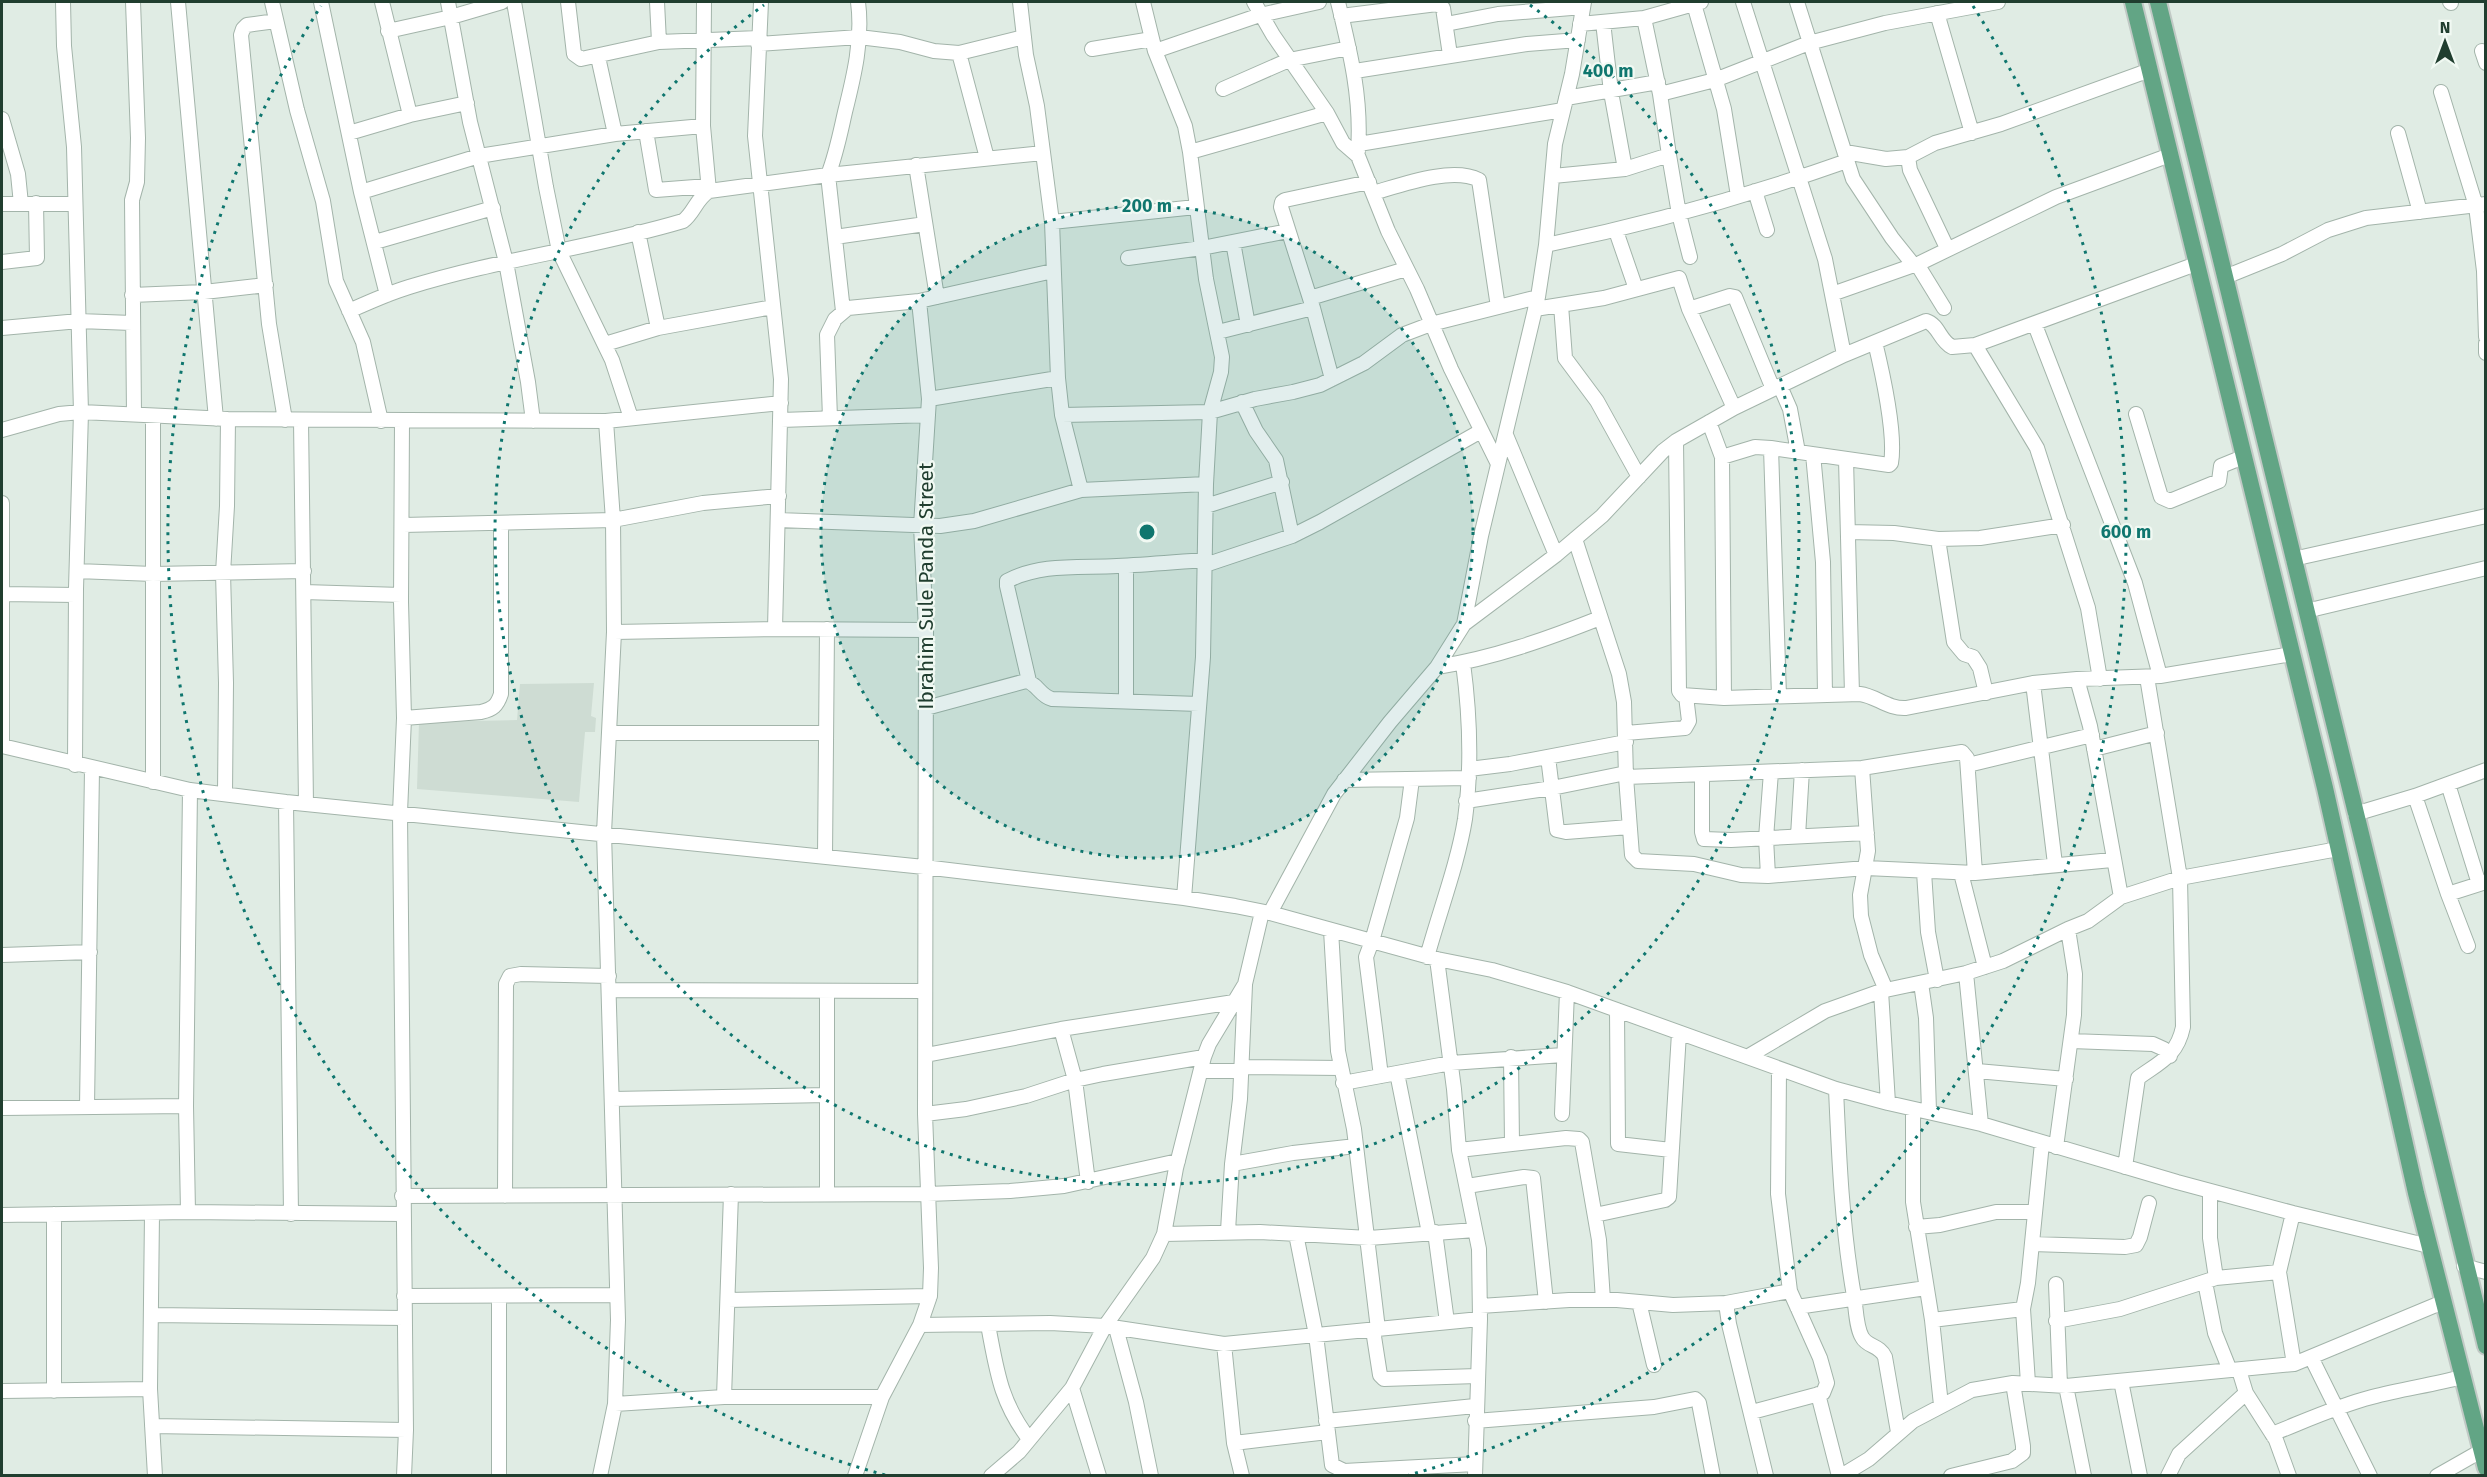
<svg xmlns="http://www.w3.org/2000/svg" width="2487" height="1477" font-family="'Fira Sans',sans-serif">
<rect width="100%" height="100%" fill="#e0ece4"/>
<path fill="#cedcd3" d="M594,683L591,716L596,718L595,732H585L579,802L417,789L419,722L517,720L520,684Z"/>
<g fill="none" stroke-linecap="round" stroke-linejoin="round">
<defs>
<path id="minor" d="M63,2L64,46L74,147L81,412L76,589L75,765
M133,2L138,138L137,182L132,200L134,414
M178,2L216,419
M272,2L297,110L323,201L336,281L363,342L381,421
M321,2L361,192L387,295
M382,2L410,115
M448,2L470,122L506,262L528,382L533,421
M514,2L546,187L559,251L612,360L631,418
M568,2L574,54L581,59L659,42L759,38
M657,2L659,42
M704,2L703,126L709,191
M761,2L755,136L781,379L775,629
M1020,2L1026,55L1037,106L1052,222L1058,378L1062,415L1081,490
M1143,2L1155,51L1185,126L1190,152L1206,279L1222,357L1221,372L1210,412L1206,484L1203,657L1184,898
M1254,2L1273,35L1327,113L1343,143L1358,156L1388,231L1417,289L1451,369L1498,464
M1338,2C1350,51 1362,99 1358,151
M1743,2L1825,259L1844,355
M1797,2L1853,179L1892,238L1912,263L1917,264L1944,308
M2450,2L2451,3
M1694,4L1724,109L1738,196
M1937,13L1972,133
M1341,16L1437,4L1443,8L1450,55
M1644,18L1660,94L1669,155
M276,21L247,25L243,29L241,35L269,324L285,420
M1603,22L1611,92L1625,169
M1446,24L1498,14L1583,7
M1580,24L1644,18L1701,2
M388,31L451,17L502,2
M758,44L859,37L900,42L934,51L959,53L1024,37
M1092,49L1152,39
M1155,51L1260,15L1319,2
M2482,51L2486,63
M959,53L987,158
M598,57L615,134
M1355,71L1527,44L1578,40
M1223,89L1289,60L1349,48
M2441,92L2476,206L2484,271L2486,337
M1660,94L1715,80L1809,43L1885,23L1998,2
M1566,98L1658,82
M2,119L18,174L21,204
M646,131L656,190L708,186
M349,133L410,115L467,103
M2398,133L2420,212
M1359,144L1563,110
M1190,152L1327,113
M1845,152L1886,159L1908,157L1935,143L2001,124L2150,70
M1908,157L1910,170L1947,248
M916,165L937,297
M1553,176L1625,169L1669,155L1679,214L1690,257
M1755,191L1767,230
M361,192L479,156L615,134L703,126
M1373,193C1401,185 1452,166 1479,180L1498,307
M2,204H75
M1052,222L1196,207
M1616,231L1636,289
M638,232L658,328
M835,237L925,224
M375,242L493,208
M1233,242L1248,325
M1546,245C1648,224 1748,196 1847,161
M1128,258L1202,248L1288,231
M2,262L37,258L36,203
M2225,277L2282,254L2328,230L2366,218L2486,204
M1832,294L1920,263L2056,197L2170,155
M132,295L204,292L266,285
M1310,298L1406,269
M1561,305L1565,358L1597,401L1639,477
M1535,309L1604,298L1679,278L1689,309L1734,408
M1689,309L1730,296L1735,297L1773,389
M349,311C369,302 389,293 409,287C499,259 593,248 683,221C694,213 696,199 709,191L828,175C836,155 840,134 845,112C854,76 863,39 858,2
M843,311L828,175L1043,153
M2035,325L2135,583L2160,676
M2,328L79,321L132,323
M1218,332L1313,308
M2486,343V353
M605,344L658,328L773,307
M1975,345L2037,448L2088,608L2100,679
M1332,379L1313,308L1281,207L1282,202L1285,200L1369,182
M1780,386L1790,409L1798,452
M929,399L1058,378
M1242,402L1256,431L1276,460L1292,536
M2136,414L2161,497L2170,501L2219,481L2221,466L2243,457
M1062,415L1210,412L1255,399L1293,392L1320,385L1364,363L1402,335L1431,324L1538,297
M153,416V782
M830,418L827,335L835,319L848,308L919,301L1053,271
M301,420L306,804
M781,420L928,415
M402,421L401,602L404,718L400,813L406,1430L404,1476
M1709,422L1722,457L1755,447L1771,448L1889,465L1891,463C1896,435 1882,371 1875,342
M2,430L59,414L81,412L228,419L606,421L781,403
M1506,435L1556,555
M1676,441L1679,691L1682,695L1724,698L1860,694C1876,696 1888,709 1906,708L2033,683L2077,679L2160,676L2292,654
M1771,448L1779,696
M1813,454L1823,562L1825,695
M1722,457L1724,698
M1846,459L1852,694
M2,503V746
M1206,506L1282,482
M778,520L940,526L974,521L1081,490L1206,484
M403,525L613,520L703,503L779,496
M1848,532L1894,533L1938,539L1980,538L2063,525
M1575,539L1619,674L1624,702L1626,777L1632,855L1638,861L1694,864L1741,875L1768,876L1866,868L1975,873L2112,860
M1938,539L1954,642L1964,654L1973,657L1980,668L1986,693
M2293,559L2486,516
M1205,565L1292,536L1320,522L1481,431
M77,571L153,574L304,571
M304,592L401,595
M3,594L76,595
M2306,611L2486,568
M1464,624L1481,536L1538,297L1546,245L1555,144L1572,74L1584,2
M614,632L775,629L926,630
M1437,667C1494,658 1547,639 1600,618
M2077,679L2090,726L2121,897
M1029,681L1007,586V581C1041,563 1080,568 1117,566C1146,565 1175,562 1205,560
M2033,683L2055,864
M1126,701V566
M926,708L1026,681C1037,683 1040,696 1052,699L1199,704
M404,718L481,712C493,709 497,706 501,694V524
M609,733H826
M1626,733L1685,728L1689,721L1686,696
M2,746L190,790L286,802L924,867L1184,898L1235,906L1270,913L1437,959L1492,970L1567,992L1836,1089L1888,1103L1981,1124L2177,1182L2293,1213L2429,1246
M2094,749L2157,733
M1548,757L1557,830L1566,832L1629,827
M1968,765L2092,735
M1862,768L1868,851L1860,895L1861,916L1871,955L1886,990
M1469,769L1510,764L1626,742
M1702,774V832L1704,839L1731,840L1867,833
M1626,777L1862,768L1962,752L1967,758L1975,873
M1344,780L1469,778
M2448,784L2479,884
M225,794L226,683L223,573L227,506L228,419
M2415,796L2448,894L2468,946
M1466,801L1552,788L1626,773
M286,802L291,1214
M2355,814L2415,796L2486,770
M1798,836L1802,770
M825,857L827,629
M1924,872L1928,932L1937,980
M1961,873L1985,967
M1768,876L1766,838L1771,772
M2448,894L2486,882
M1270,913L1334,794L1390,722L1437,667L1464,624L1556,555L1602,516L1663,451L1676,441L1734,408L1844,355L1926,321C1939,325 1939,340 1952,347L1975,345L2196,264
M1331,930L1338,1051L1354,1129L1378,1329
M2,955L90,952
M1427,957C1439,913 1458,863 1465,819C1472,767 1470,715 1463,663
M1437,959L1454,1089L1459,1150L1479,1249L1480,1319L1475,1476
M1966,973L1981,1124
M1921,983L1926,1018L1929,1111
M609,990L924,991
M827,991V1194
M1881,991L1888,1103
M1617,1010L1618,1144L1671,1150
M1061,1029L1075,1080L1088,1182
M2071,1041L2153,1044L2164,1049L2170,1056
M926,1055L1061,1029L1234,1002
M1511,1057L1512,1144
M1747,1057L1825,1011L1881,991L1966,973L2003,961L2068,929L2088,921L2121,897L2180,878L2338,849
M1241,1067L1341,1068
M1201,1071H1241
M1977,1071L2066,1079
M1397,1073L1429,1233
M1381,1076L1366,957L1372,941L1407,818L1412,779
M1343,1083L1451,1063L1563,1055
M1836,1089C1839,1158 1842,1228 1854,1296C1856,1308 1856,1327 1862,1337C1867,1347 1880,1345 1885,1357L1898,1432
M612,1099L827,1095
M87,1107L92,769
M2,1108L186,1106
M1913,1109V1202L1932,1320L1941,1405
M925,1114L966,1109L1026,1096L1075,1080L1103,1074L1204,1057
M1562,1114L1567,992
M2056,1147L2074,1015L2075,974L2068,929
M1459,1150L1566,1138L1579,1139L1582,1142L1599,1240L1603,1300
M1232,1164L1293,1153L1356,1146
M2125,1167L2138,1078C2160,1062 2177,1056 2183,1027L2180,878L2147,677
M1467,1186L1524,1177L1533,1178L1546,1302
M2210,1191V1238L2216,1278
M402,1196L927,1194L1010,1191L1064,1186L1178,1161
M505,1196L506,984L510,976L521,974L609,976
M188,1212L186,1106L190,790
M2293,1213L2279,1272L2294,1364
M152,1214L150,1389L155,1476
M2,1215L188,1212L402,1214
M1595,1215L1665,1200L1669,1197L1679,1033
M1916,1227L1940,1225L1996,1212H2035
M1228,1231L1232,1164L1240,1099L1245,985
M1435,1232L1447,1322
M1164,1234L1260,1232L1369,1238L1475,1230
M1296,1234L1316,1335L1332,1465L1344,1471L1475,1464
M2032,1244L2125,1247L2136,1245L2140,1237L2149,1203
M2464,1266L2486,1272
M2205,1282L2215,1333L2229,1368
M2056,1284L2060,1385
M404,1296L617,1295
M728,1300L930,1296
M1639,1302L1654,1365
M1480,1306L1569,1300H1617L1673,1305L1726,1303
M1797,1307L1926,1288
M152,1315L404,1318
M1932,1320L2023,1309
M2056,1321L2120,1309L2216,1278L2279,1272
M920,1325L1050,1323L1105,1326L1224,1344L1480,1319
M988,1325C997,1371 1000,1401 1029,1439
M1116,1328L1136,1402L1151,1476
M1373,1330L1380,1375L1384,1379L1477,1376
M1224,1344L1234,1443L1242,1476
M2311,1357L2370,1476
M2239,1370L2246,1393L2276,1440L2289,1476
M2121,1381L2140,1476
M2028,1383L2023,1309L2028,1283L2042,1143
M2066,1386L2084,1476
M1072,1388L1099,1476
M2,1391L150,1389
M54,1391V1214
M1818,1394L1839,1476
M724,1397L731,1194
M615,1404L724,1397H882
M1752,1412L1823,1393L1827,1383L1820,1358L1790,1291L1778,1194L1779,1070
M1326,1421L1475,1406
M1475,1421L1654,1407L1695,1399L1699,1403L1713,1476
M152,1426L406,1430
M2272,1434C2305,1421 2337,1406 2372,1397C2402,1389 2432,1385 2462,1377
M1234,1443L1328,1432
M499,1476V1296
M600,1476L615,1404L618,1320L604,833L614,632L613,520L606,421
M855,1476L882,1397L920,1325L930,1296L931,1268L925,1114L926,630L921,526L929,399L919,301
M991,1476L1019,1452L1072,1388L1105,1326L1153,1258L1164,1234L1176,1168L1204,1057L1209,1044L1245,984L1262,912
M1766,1476L1729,1324L1726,1303L1790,1291
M1841,1476L1869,1459L1913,1421L1972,1390L2013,1383L2066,1386L2294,1364L2443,1302
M1951,1476L2012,1461L2023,1453V1446L2013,1383
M2168,1476L2179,1454L2246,1393
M2437,1476L2481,1451"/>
<path id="major" d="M2133,2L2325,788L2416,1193L2486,1468
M2158,2L2486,1346"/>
</defs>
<use href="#minor" stroke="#a3b4aa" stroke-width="16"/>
<use href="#major" stroke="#c1c9c5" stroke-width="20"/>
<use href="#minor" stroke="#fff" stroke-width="14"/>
<use href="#major" stroke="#62a585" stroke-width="16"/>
</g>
<circle cx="1147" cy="532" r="326" fill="#0f766e" fill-opacity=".12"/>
<g fill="none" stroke="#0f766e" stroke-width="3" stroke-dasharray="3 6">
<circle cx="1147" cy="532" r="326"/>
<path d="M1530 5A652 652 0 1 1 764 5"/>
<path d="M885 1475A979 979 0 0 1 321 6M1973 6A979 979 0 0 1 1409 1475"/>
</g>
<g text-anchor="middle" stroke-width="4.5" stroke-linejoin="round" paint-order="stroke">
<g font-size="21" fill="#203e2f" stroke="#f1f9f3">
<text transform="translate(926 586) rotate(-90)" y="7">Ibrahim Sule Panda Street</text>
</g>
</g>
<circle cx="1147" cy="532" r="9" fill="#0f766e" stroke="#f1f9f3" stroke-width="3"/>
<g font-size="18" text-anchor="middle" font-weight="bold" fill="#0f766e" stroke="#f1f9f3" stroke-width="4.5" stroke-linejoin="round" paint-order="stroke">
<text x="1608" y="77">400 m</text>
<text x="1147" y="212">200 m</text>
<text x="2126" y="538">600 m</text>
</g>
<rect width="2487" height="1477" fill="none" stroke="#203e2f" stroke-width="6"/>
<g transform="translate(2445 42)" stroke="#f1f9f3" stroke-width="4.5" paint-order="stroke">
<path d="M0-4.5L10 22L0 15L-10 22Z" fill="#203e2f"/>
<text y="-9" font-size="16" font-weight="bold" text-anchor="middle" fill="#203e2f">N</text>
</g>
</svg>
